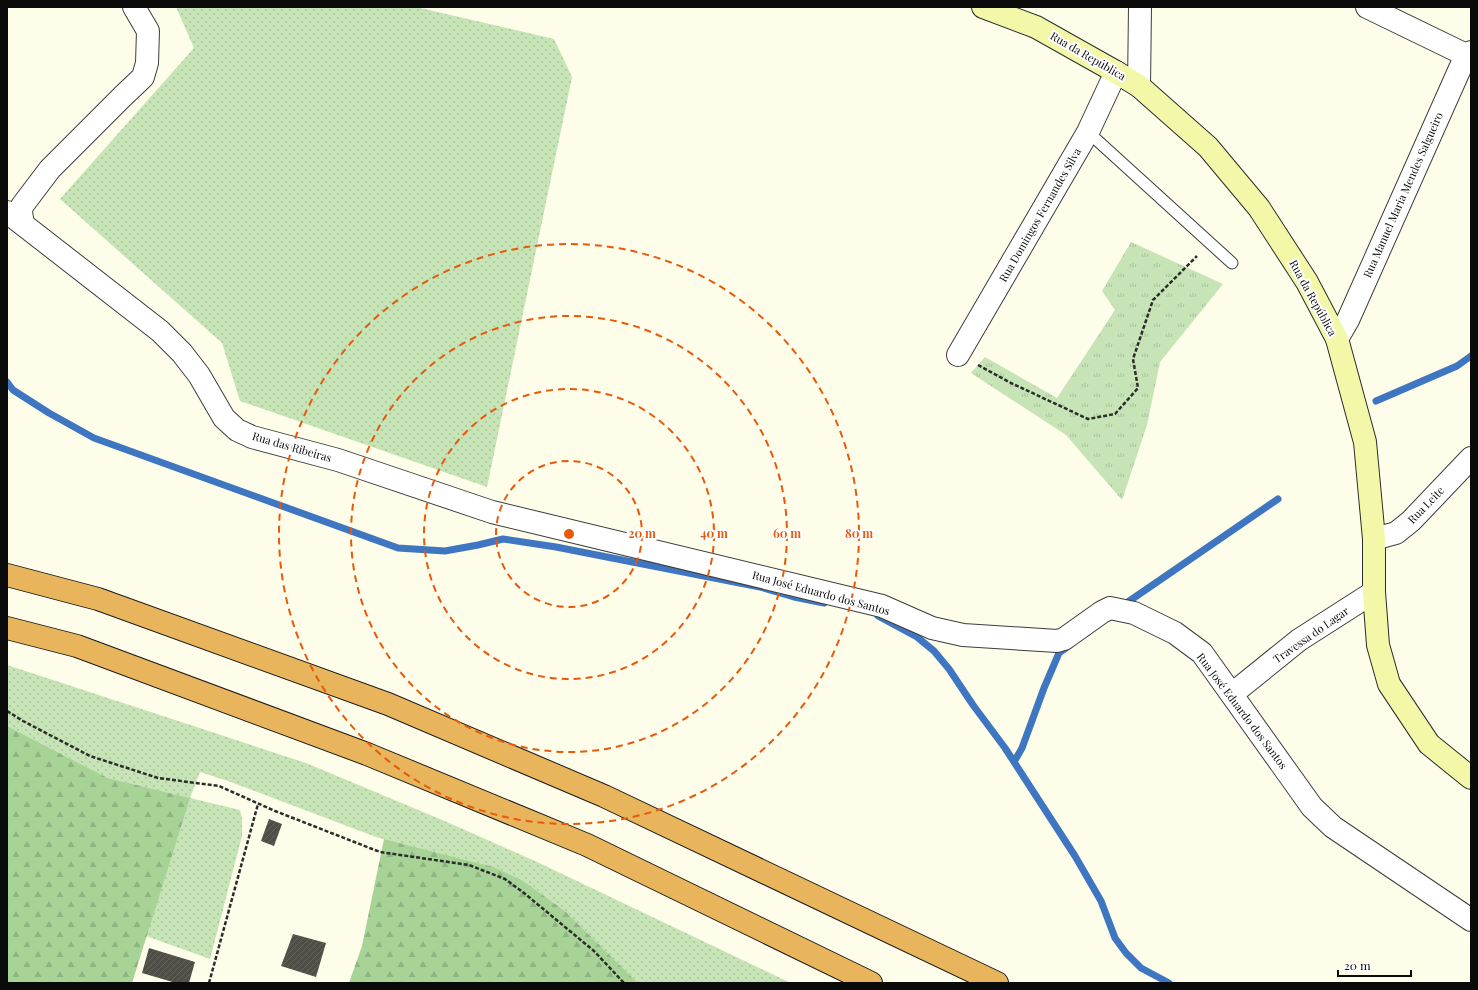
<svg xmlns="http://www.w3.org/2000/svg" width="1478" height="990" font-family="'Playfair Display',serif">
<defs>
<pattern id="grass-dots" width="8" height="8" patternUnits="userSpaceOnUse"><rect width="8" height="8" fill="#c6e4b6"/><path d="M2 2h.1M6 6h.1" fill="none" stroke="#a9c29b" stroke-width="1.8" stroke-linecap="round"/></pattern>
<pattern id="forest-firs" width="22" height="20" patternUnits="userSpaceOnUse"><rect width="22" height="20" fill="#a7d397"/><path d="M5 1l3.5 6h-7zM16 11l3.5 6h-7z" fill="#8eb481"/></pattern>
<pattern id="park-tufts" width="24" height="20" patternUnits="userSpaceOnUse"><rect width="24" height="20" fill="#c6e4b6"/><path d="M3 7l-1-3M5 7V3M7 7l1-3M15 17l-1-3M17 17v-4M19 17l1-3" fill="none" stroke="#a9c29b"/></pattern>
<pattern id="building-hatch" width="6" height="6" patternUnits="userSpaceOnUse"><rect width="6" height="6" fill="#514d47"/><path d="M-1 1l2-2M0 6l6-6M5 7l2-2" fill="none" stroke="#65625d"/></pattern>
</defs>
<rect width="100%" height="100%" fill="#fdfde9"/>
<path fill="url(#grass-dots)" d="M176,7H416L554,39L572,77L487,487L240,401L222,343L60,199L194,48Z
M7,665L306,763L447,822L535,861L791,983H638L565,911L522,880L494,867L376,837L228,781L200,772L190,798L240,810L242,818V836L210,959L146,936L189,798L108,778L7,726Z"/>
<path fill="url(#forest-firs)" d="M7,726L108,778L190,798L132,983H7Z
M384,839L494,867L522,880L565,911L638,983H349L362,946Z"/>
<path fill="url(#park-tufts)" d="M1131,242L1223,284L1160,362L1147,425L1122,500L1066,435L971,373L985,357L1057,398L1115,310L1102,291Z"/>
<g fill="none" stroke-linecap="round" stroke-linejoin="round">
<path stroke="#3f76c1" stroke-width="7" d="M7,382L13,390L49,413L94,438L398,548L445,551L478,545L503,539L556,547L760,587L794,597L824,603
M1376,401L1457,366L1471,356
M1122,606L1278,499
M878,616L917,637L934,651L949,669L973,705L1005,748L1075,856L1101,901L1115,938L1126,953L1141,968L1169,983
M1014,762L1022,748L1044,688L1059,653L1069,646"/>
</g>
<path fill="url(#building-hatch)" d="M269,819L282,824L274,846L261,841Z
M293,934L326,943L316,977L281,966Z
M149,948L195,962L189,983H176L142,973Z"/>
<g fill="none" stroke-linecap="round" stroke-linejoin="round">
<defs>
<path id="service" d="M1088,132L1232,263"/>
<path id="minor" d="M1367,7L1466,55
M1139,86L1140,7
M7,212L160,331L182,353L199,375L224,418L237,430L252,437L338,460L492,512L882,606L932,628L963,635L1057,641L1064,639L1102,612L1110,608L1134,613L1175,633L1202,653L1312,807L1333,827L1471,920
M23,223L21,213L22,206L50,169L123,96L143,77L147,63L148,31L134,7
M1337,339L1348,320L1466,55L1471,52
M958,355L1088,132L1116,72
M1374,539L1396,533L1411,521L1471,458
M1232,694L1299,640L1374,592"/>
<path id="secondary" d="M983,7L1036,27L1116,72L1139,86L1208,147L1259,208L1307,282L1337,339L1365,442L1374,539V592L1378,645L1389,684L1429,744L1471,778"/>
<path id="motorway" d="M7,575L98,599L388,704L604,796L997,983
M7,628L77,646L367,754L587,845L871,983"/>
</defs>
<use href="#service" stroke="#3d3d3d" stroke-width="13"/>
<use href="#minor" stroke="#3d3d3d" stroke-width="24"/>
<use href="#secondary" stroke="#2c2c2c" stroke-width="24"/>
<use href="#motorway" stroke="#1b1b1b" stroke-width="24"/>
<path stroke="#2c2c2c" stroke-width="2.5" stroke-dasharray="4 2" stroke-linecap="butt" d="M978,365L1011,383L1088,419L1115,414L1138,388L1133,359L1153,300L1197,256
M7,711L23,721L90,756L158,778L219,786L275,811L380,852L469,865L505,879L524,893L594,951L624,983
M209,983L258,804"/>
<use href="#service" stroke="#fff" stroke-width="11"/>
<use href="#minor" stroke="#fff" stroke-width="22"/>
<use href="#secondary" stroke="#f3f8a9" stroke-width="22"/>
<use href="#motorway" stroke="#e8b55c" stroke-width="22"/>
</g>
<g fill="none" stroke="#e8590c" stroke-width="2" stroke-dasharray="7 5">
<circle cx="569" cy="534" r="73"/>
<circle cx="569" cy="534" r="145"/>
<circle cx="569" cy="534" r="218"/>
<circle cx="569" cy="534" r="290"/>
</g>
<g text-anchor="middle" stroke-width="4" stroke-linejoin="round" paint-order="stroke">
<g font-size="11" fill="#0a0a0a" stroke="#fff">
<text transform="translate(1088 56) rotate(30)" y="4">Rua da República</text>
<text transform="translate(1403 195) rotate(-66)" y="4">Rua Manuel Maria Mendes Salgueiro</text>
<text transform="translate(1040 215) rotate(-60)" y="4">Rua Domingos Fernandes Silva</text>
<text transform="translate(1313 298) rotate(61)" y="4">Rua da República</text>
<text transform="translate(292 447) rotate(16)" y="4">Rua das Ribeiras</text>
<text transform="translate(1426 505) rotate(-46)" y="4">Rua Leite</text>
<text transform="translate(821 593) rotate(15)" y="4">Rua José Eduardo dos Santos</text>
<text transform="translate(1311 635) rotate(-35)" y="4">Travessa do Lagar</text>
<text transform="translate(1242 711) rotate(53)" y="4">Rua José Eduardo dos Santos</text>
</g>
</g>
<circle cx="569" cy="534" r="6" fill="#e8590c" stroke="#fff" stroke-width="2"/>
<g font-size="12" text-anchor="middle" font-weight="bold" fill="#e8590c" stroke="#fff" stroke-width="4" stroke-linejoin="round" paint-order="stroke">
<text x="642" y="538">20 m</text>
<text x="714" y="538">40 m</text>
<text x="787" y="538">60 m</text>
<text x="859" y="538">80 m</text>
</g>
<rect width="1478" height="990" fill="none" stroke="#0a0a0a" stroke-width="16"/>
<path d="M1338 970v6h73v-6" fill="none" stroke="#0a0a0a" stroke-width="2"/>
<text x="1344" y="970" font-size="12" fill="#0a0a0a" stroke="#ffffff" stroke-width="3" paint-order="stroke">20 m</text>
</svg>
